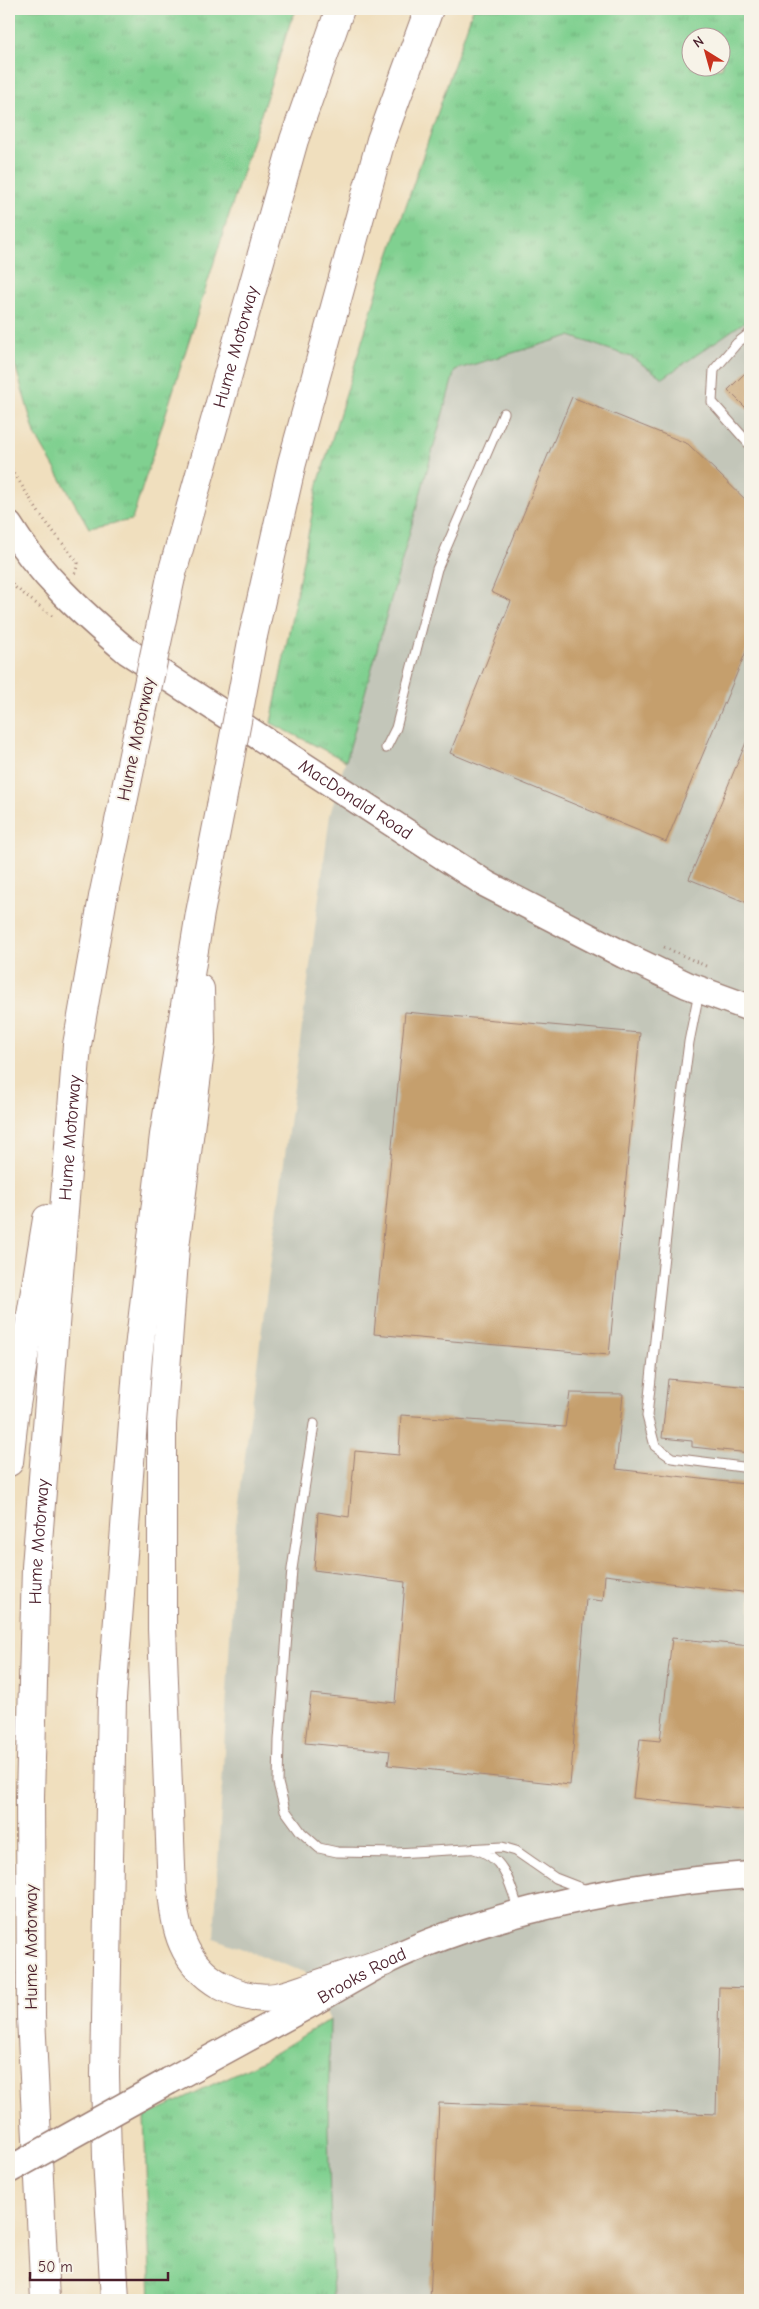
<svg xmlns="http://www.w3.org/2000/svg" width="759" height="2309" font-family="'Comic Neue',sans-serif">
<defs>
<pattern id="grass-tufts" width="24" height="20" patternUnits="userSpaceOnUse" patternTransform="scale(1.25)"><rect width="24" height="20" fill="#80d090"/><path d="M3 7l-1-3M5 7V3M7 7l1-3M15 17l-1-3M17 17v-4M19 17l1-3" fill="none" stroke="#70b27c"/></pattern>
</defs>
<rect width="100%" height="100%" fill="#f7f3e8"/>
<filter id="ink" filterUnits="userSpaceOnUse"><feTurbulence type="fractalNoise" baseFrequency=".02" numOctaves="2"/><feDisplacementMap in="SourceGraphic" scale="10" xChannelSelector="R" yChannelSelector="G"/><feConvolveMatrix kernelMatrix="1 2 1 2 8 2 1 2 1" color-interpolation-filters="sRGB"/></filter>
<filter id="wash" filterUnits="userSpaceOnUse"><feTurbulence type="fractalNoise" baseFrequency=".0096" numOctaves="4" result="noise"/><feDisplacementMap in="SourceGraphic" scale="20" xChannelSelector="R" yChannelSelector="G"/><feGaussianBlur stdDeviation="1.12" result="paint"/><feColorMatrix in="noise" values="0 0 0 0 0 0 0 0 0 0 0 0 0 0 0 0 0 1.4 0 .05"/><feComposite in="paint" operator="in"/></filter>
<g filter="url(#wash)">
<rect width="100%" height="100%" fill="#f0dfbe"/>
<path fill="#c3c6b9" d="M750,318V2300H333L328,2130L330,2019L304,1972L214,1938L236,1524L330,815L455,370L570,336L631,357L663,378Z"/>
<path fill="url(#grass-tufts)" stroke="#65785e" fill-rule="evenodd" d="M9,9H297L290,23L132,520L89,528L35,434L9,344Z
M473,9H750V318L663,378L631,357L570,336L455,370L346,761L271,723L318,484L383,273ZM692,38H722V68H692Z
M330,2019L328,2130L333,2300H151L144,2117L262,2061Z"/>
<g id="blocks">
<path fill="#c59f6d" d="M750,368V412L728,390Z
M572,397L688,444L750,504V642L666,842L450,753L511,601L491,592Z
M750,733V904L689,879Z
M405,1012L640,1033L609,1355L374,1334Z
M668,1379L750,1387V1453L692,1447V1441L662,1438Z
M570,1393L623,1394L616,1469L744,1484V1489L750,1490V1593L605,1575L603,1601L586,1599L570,1785L388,1765L390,1751L305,1743L311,1694L395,1703L405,1582L314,1570L318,1512L349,1517L355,1451L399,1455L401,1415L565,1427Z
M672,1638L750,1646V1810L633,1798L640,1739L660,1741Z
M719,1987L750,1988V2300H430L439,2103L716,2114Z"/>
</g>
</g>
<g filter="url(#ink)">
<use href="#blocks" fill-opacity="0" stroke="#9d7f74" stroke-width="1"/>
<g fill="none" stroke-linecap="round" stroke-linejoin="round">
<defs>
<path id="lane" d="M750,333L737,343L714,370L712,402L750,445
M386,748L396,728L437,569L504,413
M699,992L689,1042L676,1142L647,1416L655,1446L672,1458L750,1468
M314,1424L292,1569L279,1740L278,1783L285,1810L301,1832L319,1848L337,1852L396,1853L502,1847L516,1851L555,1878L586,1890
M474,1849C505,1856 511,1886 519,1912"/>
<g id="secondary">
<path id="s1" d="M9,525C38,573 84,615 127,651L486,884L624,955L687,985L750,1008"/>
<path id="s2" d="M169,2081C217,2055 264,2029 312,2003C336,1989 360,1975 384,1962C491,1910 632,1884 750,1875"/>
</g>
<g id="highway">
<path id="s3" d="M171,577L294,140L340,9"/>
<path d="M253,636L292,463L381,140L429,9"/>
<path d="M200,989L201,1043L175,1247L162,1424V1629L172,1892C174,1910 176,1928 183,1944C198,1979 238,2002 276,1997C289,1995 303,1989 316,1985C339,1977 362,1970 384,1962"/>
<path d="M9,1462L14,1417L47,1219"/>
<path id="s4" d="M45,2300L31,2017L30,1797L36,1567L77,1045L103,897L134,750"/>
<path d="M115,2300L107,2158L105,2074L112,1698L138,1357L164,1135L200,913L221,806"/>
</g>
</defs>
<use href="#lane" stroke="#9d7f74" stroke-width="11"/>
<use href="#secondary" stroke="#9d7f74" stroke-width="29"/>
<use href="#highway" stroke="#9d7f74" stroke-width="30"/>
<path stroke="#9d7f74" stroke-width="3" stroke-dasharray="1 4" stroke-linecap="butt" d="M9,465L39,513L78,563L75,574
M9,580L16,588L52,616
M664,947L708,967"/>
<use href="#lane" stroke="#fff" stroke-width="9"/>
<use href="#secondary" stroke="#fff" stroke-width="26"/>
<use href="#highway" stroke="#fff" stroke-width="28"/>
<defs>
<path id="secondary-bridge" d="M9,2170L169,2081"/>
<path id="highway-bridge" d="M134,750L171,577
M221,806L253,636"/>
</defs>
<use href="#secondary-bridge" stroke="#9d7f74" stroke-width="29" stroke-linecap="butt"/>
<use href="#highway-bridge" stroke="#9d7f74" stroke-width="30" stroke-linecap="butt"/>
<use href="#secondary-bridge" stroke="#fff" stroke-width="26"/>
<use href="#highway-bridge" stroke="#fff" stroke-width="28"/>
</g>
</g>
<g text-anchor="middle" stroke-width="4" stroke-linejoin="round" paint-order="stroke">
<g font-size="18" fill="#4a1f2b" stroke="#f7f3e8">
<text dy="6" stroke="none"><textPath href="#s3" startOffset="239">Hume Motorway</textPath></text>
<text transform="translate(136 739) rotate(-78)" y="6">Hume Motorway</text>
<text dy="6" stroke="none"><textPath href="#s1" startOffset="446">MacDonald Road</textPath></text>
<text dy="6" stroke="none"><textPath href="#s4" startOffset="1164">Hume Motorway</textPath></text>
<text dy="6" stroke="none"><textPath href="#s4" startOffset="759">Hume Motorway</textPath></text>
<text transform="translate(31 1947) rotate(-90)" y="6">Hume Motorway</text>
<text dy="6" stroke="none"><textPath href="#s2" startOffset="220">Brooks Road</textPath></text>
</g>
</g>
<rect width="759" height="2309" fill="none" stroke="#f7f3e8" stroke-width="30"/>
<g transform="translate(706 52) rotate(323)"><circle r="24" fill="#f7f3e8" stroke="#b29e9c"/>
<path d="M0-4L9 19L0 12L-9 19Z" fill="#c8321e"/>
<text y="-8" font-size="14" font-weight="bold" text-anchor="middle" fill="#4a1f2b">N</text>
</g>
<path d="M30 2272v8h138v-8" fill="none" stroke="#4a1f2b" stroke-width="2.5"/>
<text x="38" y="2272" font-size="15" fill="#4a1f2b" stroke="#f7f3e8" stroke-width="4" paint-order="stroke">50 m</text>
</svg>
